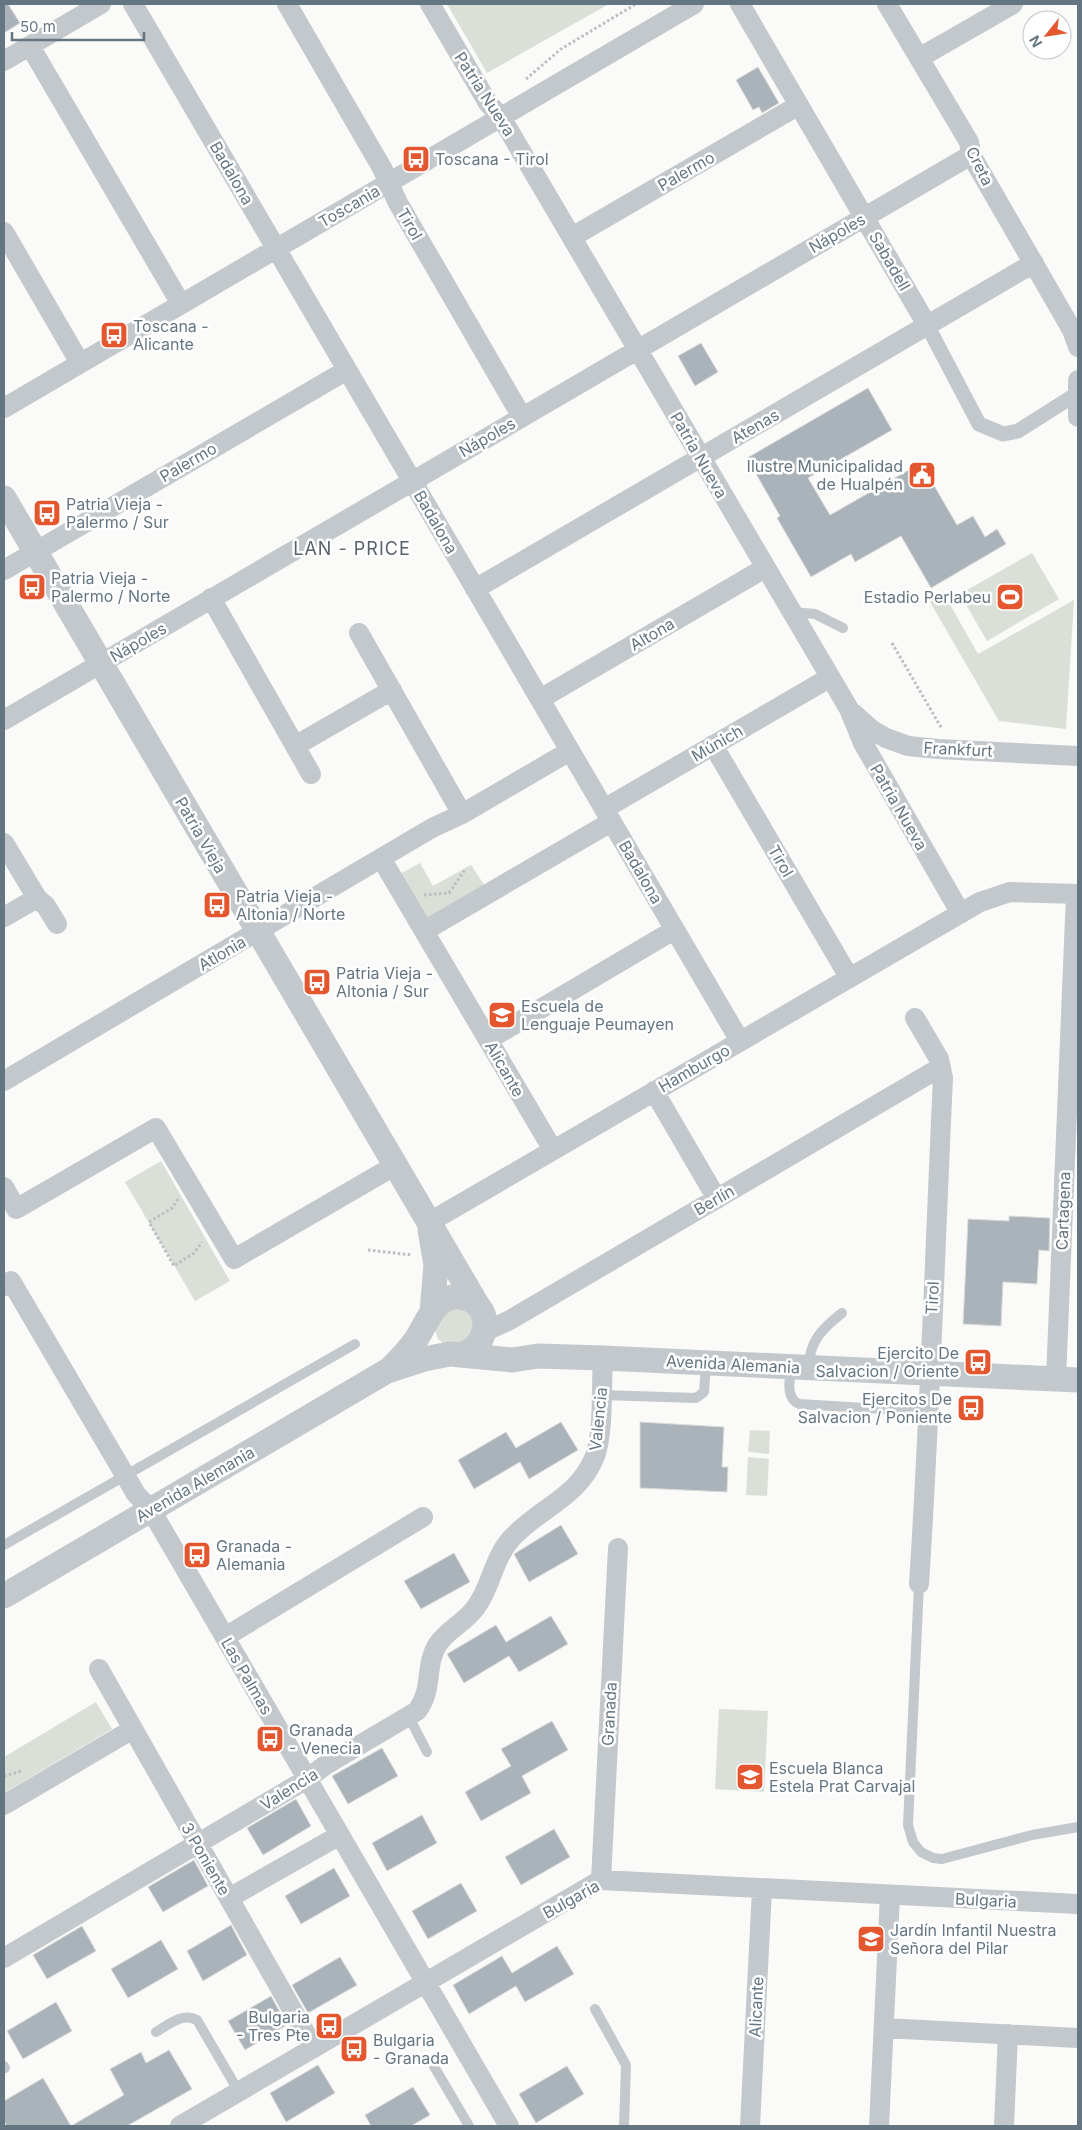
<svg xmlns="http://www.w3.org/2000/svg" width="1082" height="2130" font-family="Inter,sans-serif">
<rect width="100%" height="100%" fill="#fafaf8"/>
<path fill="#dadfd7" d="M447,4H609L487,73Z
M1032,553L1059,599L987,641L960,594Z
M944,594L978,654L1074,600L1066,729L999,721L930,602Z
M420,863L433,886L471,865L485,886L427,921L394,877Z
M161,1161L230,1281L195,1301L125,1182Z
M445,1307L473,1311L474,1340L446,1346L438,1339L435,1330Z
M750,1430L770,1431L769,1454L748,1452Z
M748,1457L769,1459L767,1496L746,1495Z
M96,1702L112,1729L4,1793V1757Z
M719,1709L768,1711L764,1792L715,1789Z"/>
<path fill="#aab3b9" stroke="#dcdcda" d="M4,4H8L20,23L4,33Z
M758,67L779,103L762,113L759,107L753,110L736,80Z
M701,343L718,372L695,386L678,356Z
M868,388L892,430L808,478L830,515L921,463L957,525L973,516L985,537L997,529L1006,544L931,588L901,536L855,562L851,554L811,577L777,518L780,516L747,458Z
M1009,1216L1050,1218L1049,1251L1039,1250L1037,1284L1003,1282L1001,1326L963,1324L968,1219L1009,1221Z
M561,1422L578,1450L529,1479L520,1462L474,1489L458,1460L506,1432L516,1448Z
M640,1422L724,1427L722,1467H728L727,1492L640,1488Z
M561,1525L578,1554L529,1582L514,1554Z
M454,1553L470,1582L421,1609L404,1581Z
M551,1616L568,1644L519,1672L509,1656L464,1683L447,1654L496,1625L506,1642Z
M552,1721L568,1750L522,1776L531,1793L481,1821L465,1792L511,1766L501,1749Z
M382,1748L398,1776L348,1804L332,1776Z
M296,1799L311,1826L263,1855L247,1828Z
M422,1815L437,1843L387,1871L372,1843Z
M554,1829L570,1857L521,1885L505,1857Z
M194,1860L208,1886L163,1912L148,1887Z
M334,1868L350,1896L301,1924L285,1896Z
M461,1883L477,1911L428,1939L412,1911Z
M231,1925L247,1955L203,1981L187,1951Z
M82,1926L96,1951L47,1979L33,1955Z
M161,1940L178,1969L128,1998L111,1969Z
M557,1946L574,1974L525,2002L516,1986L469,2014L453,1985L502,1956L512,1973Z
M340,1957L357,1985L308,2013L292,1985Z
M271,1996L287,2025L245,2050L228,2021Z
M56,2002L72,2031L23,2059L7,2031Z
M169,2050L192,2089L127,2126H7L4,2121V2101L43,2078L71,2126L124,2095L110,2069L141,2052L146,2063Z
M318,2065L335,2093L286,2122L270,2093Z
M567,2066L584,2094L536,2123L519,2094Z
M413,2087L430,2115L411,2126H371L365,2115Z"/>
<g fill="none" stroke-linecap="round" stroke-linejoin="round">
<path stroke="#bbbfc2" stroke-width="3" stroke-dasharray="2.5 2.5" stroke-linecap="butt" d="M526,79L561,49L636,4
M892,643L942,729
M449,893L466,868
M424,895L450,893
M178,1199L172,1208L149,1222L174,1266L194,1253L202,1242
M368,1250L412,1255
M4,1776L22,1771"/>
<path stroke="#c3c8cc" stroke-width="10" d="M792,612L815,614L843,628
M791,1366C790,1379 785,1398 799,1404L930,1412
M809,1367C809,1341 823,1328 842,1313
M601,1395L696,1398L704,1392L706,1363
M4,1545L355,1344
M919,1584L908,1825L913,1842L921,1852L933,1858L942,1859L1032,1835L1078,1827
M409,1717L427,1752
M595,2009L626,2065L624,2126
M156,2032C168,2025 182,2012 197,2020L239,2092
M432,2063L469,2126
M4,2066L5,2068"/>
<path stroke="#c3c8cc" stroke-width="15" d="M927,325L979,424L1003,434L1018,431L1078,393"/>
<path stroke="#c3c8cc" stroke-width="20" d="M133,4L740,1041
M287,4L382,168L398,203L522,417
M430,4L488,103L501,117L849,709L863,743L960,912
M740,4L927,325
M887,4L969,142L971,155L1072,330L1078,347
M30,46L181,304
M919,58L1013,4
M4,61L101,4
M4,232L80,363
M572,237L799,105
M1078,380V417
M4,408L694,4
M4,570L347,370
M475,589L1034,263
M211,598L311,774
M359,633L462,814
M540,699L765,568
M853,713L872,730L886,738L908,746L938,749L1078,756
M4,720L971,155
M713,745L849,977
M295,746L392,690
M604,809L829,678
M4,843L37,898L46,906L57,924
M381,858L553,1150
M4,917L37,898
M424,931L611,822
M915,1018L939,1059L943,1078C935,1247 930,1416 919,1584
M488,1040L674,930
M4,1081L432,828L462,814L570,751
M654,1091L717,1199
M4,1187L16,1209L156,1128L234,1259L394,1166
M428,1223L980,902L1010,892L1078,894
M4,1286L11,1281L136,1494L151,1510L509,2126
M486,1331L510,1320L941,1067
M1056,1379L1076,894
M225,1637L423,1517
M99,1669L314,2048
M4,1805L133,1729
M601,1880L618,1548
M229,1898L340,1835
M4,1958L307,1779L324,1766L417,1711C434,1689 424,1665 438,1644C448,1629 466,1622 476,1607C491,1587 493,1560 510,1540C538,1508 578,1499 595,1456C604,1432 601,1384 603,1358
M884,2028L1078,2038
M180,2126L601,1880L1078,1904
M750,2126L762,1889
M879,2126L890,1895
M1004,2126L1008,2034"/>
<path stroke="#c3c8cc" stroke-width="25" d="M4,498L478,1306
M430,1230L436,1265L432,1312
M389,1370C398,1361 407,1352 415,1341C427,1324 435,1293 461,1297C494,1303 491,1345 463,1354
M4,1596L387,1371L424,1359L450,1354L512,1360L538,1356L603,1358L1078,1380"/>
</g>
<defs>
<symbol id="bus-square" viewBox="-11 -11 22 22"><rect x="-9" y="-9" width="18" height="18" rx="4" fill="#e4572e" stroke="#fff"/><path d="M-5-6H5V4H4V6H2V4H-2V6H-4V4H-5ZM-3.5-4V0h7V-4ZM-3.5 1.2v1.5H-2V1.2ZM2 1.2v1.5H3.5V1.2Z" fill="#fff"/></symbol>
<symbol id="civic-square" viewBox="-11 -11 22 22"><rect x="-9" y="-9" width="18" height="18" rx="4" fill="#e4572e" stroke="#fff"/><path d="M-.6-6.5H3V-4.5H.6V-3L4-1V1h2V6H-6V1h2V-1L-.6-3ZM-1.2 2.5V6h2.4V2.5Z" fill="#fff"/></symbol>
<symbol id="stadium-square" viewBox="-11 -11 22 22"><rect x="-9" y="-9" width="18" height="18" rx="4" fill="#e4572e" stroke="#fff"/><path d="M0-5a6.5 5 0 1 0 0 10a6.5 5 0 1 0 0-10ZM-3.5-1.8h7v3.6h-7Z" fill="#fff"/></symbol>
<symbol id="school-square" viewBox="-11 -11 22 22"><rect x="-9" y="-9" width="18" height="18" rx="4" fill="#e4572e" stroke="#fff"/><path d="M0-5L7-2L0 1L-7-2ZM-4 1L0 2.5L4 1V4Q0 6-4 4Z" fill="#fff"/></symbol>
</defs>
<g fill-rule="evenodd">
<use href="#bus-square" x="400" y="143" width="32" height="32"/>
<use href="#bus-square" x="98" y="319" width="32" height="32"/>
<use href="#civic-square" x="906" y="459" width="32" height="32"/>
<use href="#bus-square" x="31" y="497" width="32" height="32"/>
<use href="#bus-square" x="16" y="571" width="32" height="32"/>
<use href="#stadium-square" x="994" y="581" width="32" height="32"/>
<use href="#bus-square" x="201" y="889" width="32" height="32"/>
<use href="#bus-square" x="301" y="966" width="32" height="32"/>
<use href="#school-square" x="486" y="999" width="32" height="32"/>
<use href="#bus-square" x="962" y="1346" width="32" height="32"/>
<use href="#bus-square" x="955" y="1392" width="32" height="32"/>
<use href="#bus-square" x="181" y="1539" width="32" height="32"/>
<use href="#bus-square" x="254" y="1723" width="32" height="32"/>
<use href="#school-square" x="734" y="1761" width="32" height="32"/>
<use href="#school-square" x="855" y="1923" width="32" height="32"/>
<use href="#bus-square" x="313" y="2010" width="32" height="32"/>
<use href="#bus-square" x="338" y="2033" width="32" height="32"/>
</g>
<g text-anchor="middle" stroke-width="5" stroke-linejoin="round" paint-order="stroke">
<g font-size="16" fill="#657683" stroke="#fff">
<text transform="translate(485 94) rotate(57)" y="6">Patria Nueva</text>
<text transform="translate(980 166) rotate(64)" y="6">Creta</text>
<text transform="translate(686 171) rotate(-30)" y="6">Palermo</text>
<text transform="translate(232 173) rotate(60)" y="6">Badalona</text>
<text transform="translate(349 206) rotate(-30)" y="6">Toscania</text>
<text transform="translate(410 224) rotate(60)" y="6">Tirol</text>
<text transform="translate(837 233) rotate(-30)" y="6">Nápoles</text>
<text transform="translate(890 261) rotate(60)" y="6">Sabadell</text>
<text transform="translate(755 426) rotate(-30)" y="6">Atenas</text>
<text transform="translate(487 437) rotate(-30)" y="6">Nápoles</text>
<text transform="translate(699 455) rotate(60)" y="6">Patria Nueva</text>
<text transform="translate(188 462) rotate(-30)" y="6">Palermo</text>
<text transform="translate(436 522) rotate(60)" y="6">Badalona</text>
<text transform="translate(652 634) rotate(-30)" y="6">Altona</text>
<text transform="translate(138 642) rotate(-30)" y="6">Nápoles</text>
<text transform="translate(717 743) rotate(-30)" y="6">Múnich</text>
<text transform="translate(958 749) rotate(3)" y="6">Frankfurt</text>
<text transform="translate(899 807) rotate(60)" y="6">Patria Nueva</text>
<text transform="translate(201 835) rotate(60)" y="6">Patria Vieja</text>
<text transform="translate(781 861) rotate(60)" y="6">Tirol</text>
<text transform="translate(641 872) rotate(60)" y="6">Badalona</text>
<text transform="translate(222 953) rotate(-30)" y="6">Atlonia</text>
<text transform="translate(694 1068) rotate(-30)" y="6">Hamburgo</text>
<text transform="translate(505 1069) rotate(60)" y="6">Alicante</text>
<text transform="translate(714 1200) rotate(-30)" y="6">Berlín</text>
<text transform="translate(1063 1211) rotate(-88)" y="6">Cartagena</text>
<text transform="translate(932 1298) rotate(-87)" y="6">Tirol</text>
<text transform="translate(733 1364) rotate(3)" y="6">Avenida Alemania</text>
<text transform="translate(598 1419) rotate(-84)" y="6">Valencia</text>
<text transform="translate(195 1484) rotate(-30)" y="6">Avenida Alemania</text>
<text transform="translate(247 1676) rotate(60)" y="6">Las Palmas</text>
<text transform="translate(609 1714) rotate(-87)" y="6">Granada</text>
<text transform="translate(289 1789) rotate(-32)" y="6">Valencia</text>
<text transform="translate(206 1859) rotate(60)" y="6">3 Poniente</text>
<text transform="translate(571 1899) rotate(-29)" y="6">Bulgaria</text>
<text transform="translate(986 1900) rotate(3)" y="6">Bulgaria</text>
<text transform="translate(756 2007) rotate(-87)" y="6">Alicante</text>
</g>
<g font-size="16" fill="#657683" stroke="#fff" text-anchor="start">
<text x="435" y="165">Toscana - Tirol</text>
<text x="133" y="332">Toscana -<tspan x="133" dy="18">Alicante</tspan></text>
<text x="903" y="472" text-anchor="end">Ilustre Municipalidad<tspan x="903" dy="18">de Hualpén</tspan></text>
<text x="66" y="510">Patria Vieja -<tspan x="66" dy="18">Palermo / Sur</tspan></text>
<text x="51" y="584">Patria Vieja -<tspan x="51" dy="18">Palermo / Norte</tspan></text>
<text x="991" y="603" text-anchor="end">Estadio Perlabeu</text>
<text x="236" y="902">Patria Vieja -<tspan x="236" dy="18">Altonia / Norte</tspan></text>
<text x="336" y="979">Patria Vieja -<tspan x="336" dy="18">Altonia / Sur</tspan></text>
<text x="521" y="1012">Escuela de<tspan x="521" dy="18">Lenguaje Peumayen</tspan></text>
<text x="959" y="1359" text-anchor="end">Ejercito De<tspan x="959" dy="18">Salvacion / Oriente</tspan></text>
<text x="952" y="1405" text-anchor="end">Ejercitos De<tspan x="952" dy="18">Salvacion / Poniente</tspan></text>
<text x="216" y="1552">Granada -<tspan x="216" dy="18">Alemania</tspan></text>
<text x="289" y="1736">Granada<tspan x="289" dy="18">- Venecia</tspan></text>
<text x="769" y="1774">Escuela Blanca<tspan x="769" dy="18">Estela Prat Carvajal</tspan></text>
<text x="890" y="1936">Jardín Infantil Nuestra<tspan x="890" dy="18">Señora del Pilar</tspan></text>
<text x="310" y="2023" text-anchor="end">Bulgaria<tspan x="310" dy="18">- Tres Pte</tspan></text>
<text x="373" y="2046">Bulgaria<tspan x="373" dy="18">- Granada</tspan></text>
</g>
<g font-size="18" letter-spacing="1" fill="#57646e" stroke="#fff">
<text x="352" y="555">LAN - PRICE</text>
</g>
</g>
<rect width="1082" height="2130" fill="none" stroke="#657683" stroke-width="10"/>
<g transform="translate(1047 35) rotate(240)"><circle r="24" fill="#ffffff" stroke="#c1c8cd"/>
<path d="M0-4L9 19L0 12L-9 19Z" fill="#e4572e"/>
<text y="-8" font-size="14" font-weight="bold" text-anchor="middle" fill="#657683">N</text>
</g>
<path d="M12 32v8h132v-8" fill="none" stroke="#657683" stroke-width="2.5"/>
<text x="20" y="32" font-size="15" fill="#657683" stroke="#ffffff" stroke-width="4" paint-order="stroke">50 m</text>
</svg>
